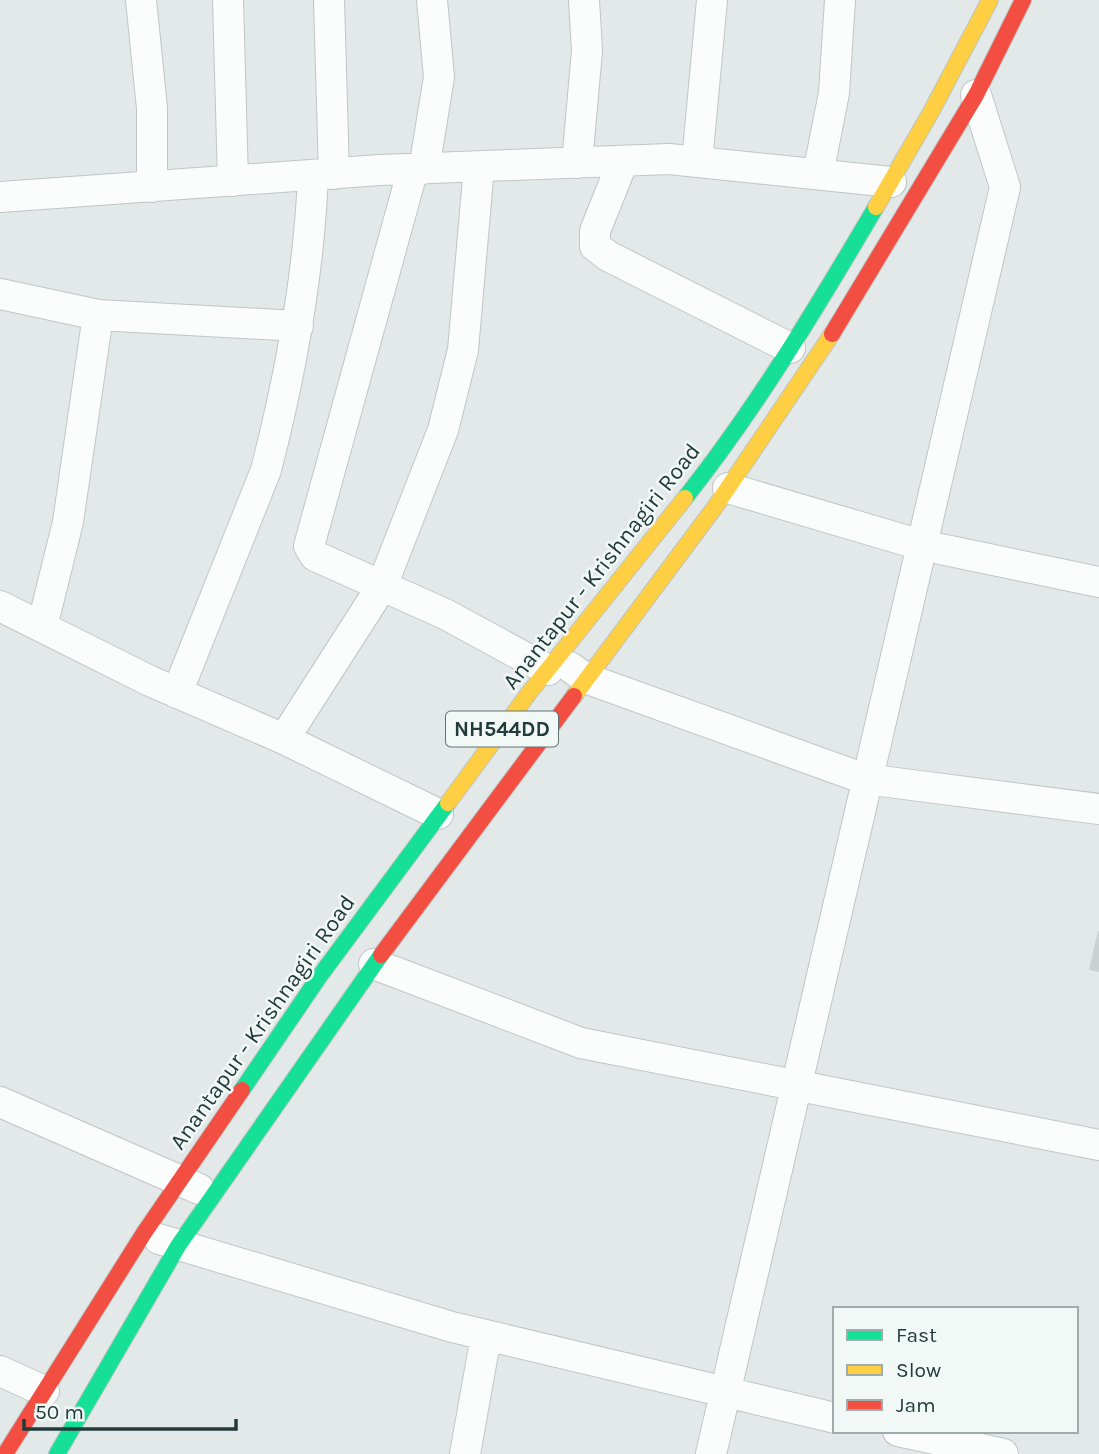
<svg xmlns="http://www.w3.org/2000/svg" width="1099" height="1454" font-family="Karla,sans-serif">
<rect width="100%" height="100%" fill="#e3e9e8"/>
<path fill="#cbd0cf" stroke="#ccd2d1" stroke-width="2" d="M1099,931V971L1090,969Z"/>
<g fill="none" stroke-linecap="round" stroke-linejoin="round">
<defs>
<path id="street" d="M141,0L152,108V187
M228,0L233,181
M329,0L334,174
M623,161L595,231V246L608,256L790,348
M697,162L712,0
M577,163L587,51L584,0
M413,169L309,546L315,556L324,560L445,614L548,670
M424,169L439,77L432,0
M818,174L834,93L840,0
M0,197L380,170L669,159L891,182
M0,294L98,315L298,326
M728,488L921,545L1099,582
M0,606L150,681L284,739L438,814
M42,627L68,522L98,315
M570,667L585,678L865,779L1099,809
M177,693L266,470C291,373 309,275 313,175
M284,739L382,586L443,430L463,350L479,167
M374,964L581,1043L1099,1145
M0,1102L199,1189
M159,1239L452,1327L835,1418
M0,1371L44,1391
M898,1431L1003,1454
M465,1454L486,1336
M711,1454L1005,187L976,95"/>
<path id="fast" d="M685,498C757,407 817,307 876,207
M242,1090L319,977L448,803
M57,1454L178,1246L381,955"/>
<path id="slow" d="M876,207L931,112L990,0
M574,696L715,507L832,334
M448,803L529,693L685,498"/>
<path id="jam" d="M832,334L976,95L1023,0
M381,955L574,696
M5,1454L144,1233L242,1090"/>
</defs>
<use href="#street" stroke="#c0c6c5" stroke-width="32"/>
<use href="#fast" stroke="#bcc5c5" stroke-width="18"/>
<use href="#slow" stroke="#bcc5c5" stroke-width="18"/>
<use href="#jam" stroke="#bcc5c5" stroke-width="18"/>
<use href="#street" stroke="#fbfcfc" stroke-width="30"/>
<use href="#fast" stroke="#16e098" stroke-width="16"/>
<use href="#slow" stroke="#ffcf43" stroke-width="16"/>
<use href="#jam" stroke="#f24e42" stroke-width="16"/>
</g>
<g text-anchor="middle" stroke-width="5" stroke-linejoin="round" paint-order="stroke">
<rect fill="#f2f8f6" stroke="#607473" stroke-width="2" x="446" y="711.5" width="112" height="35" rx="5"/>
<g font-size="21" font-weight="bold" fill="#223b3b">
<text x="502" y="736">NH544DD</text>
</g>
<g font-size="23" fill="#223b3b" stroke="#f2f8f6">
<text transform="translate(601 566) rotate(-52)" y="8">Anantapur - Krishnagiri Road</text>
<text transform="translate(262 1022) rotate(-55)" y="8">Anantapur - Krishnagiri Road</text>
</g>
</g>
<rect x="833" y="1307" width="245" height="126" fill="#f2f8f6" stroke="#9facab" stroke-width="2"/>
<rect x="847" y="1330" width="35" height="10" fill="#16e098" stroke="#9facab" stroke-width="2"/>
<text x="896" y="1342" font-size="21" fill="#223b3b">Fast</text>
<rect x="847" y="1365" width="35" height="10" fill="#ffcf43" stroke="#9facab" stroke-width="2"/>
<text x="896" y="1377" font-size="21" fill="#223b3b">Slow</text>
<rect x="847" y="1400" width="35" height="10" fill="#f24e42" stroke="#9facab" stroke-width="2"/>
<text x="896" y="1412" font-size="21" fill="#223b3b">Jam</text>
<path d="M24 1419v10h212v-10" fill="none" stroke="#223b3b" stroke-width="3.5"/>
<text x="35" y="1419" font-size="21" fill="#223b3b" stroke="#f2f8f6" stroke-width="5" paint-order="stroke">50 m</text>
</svg>
